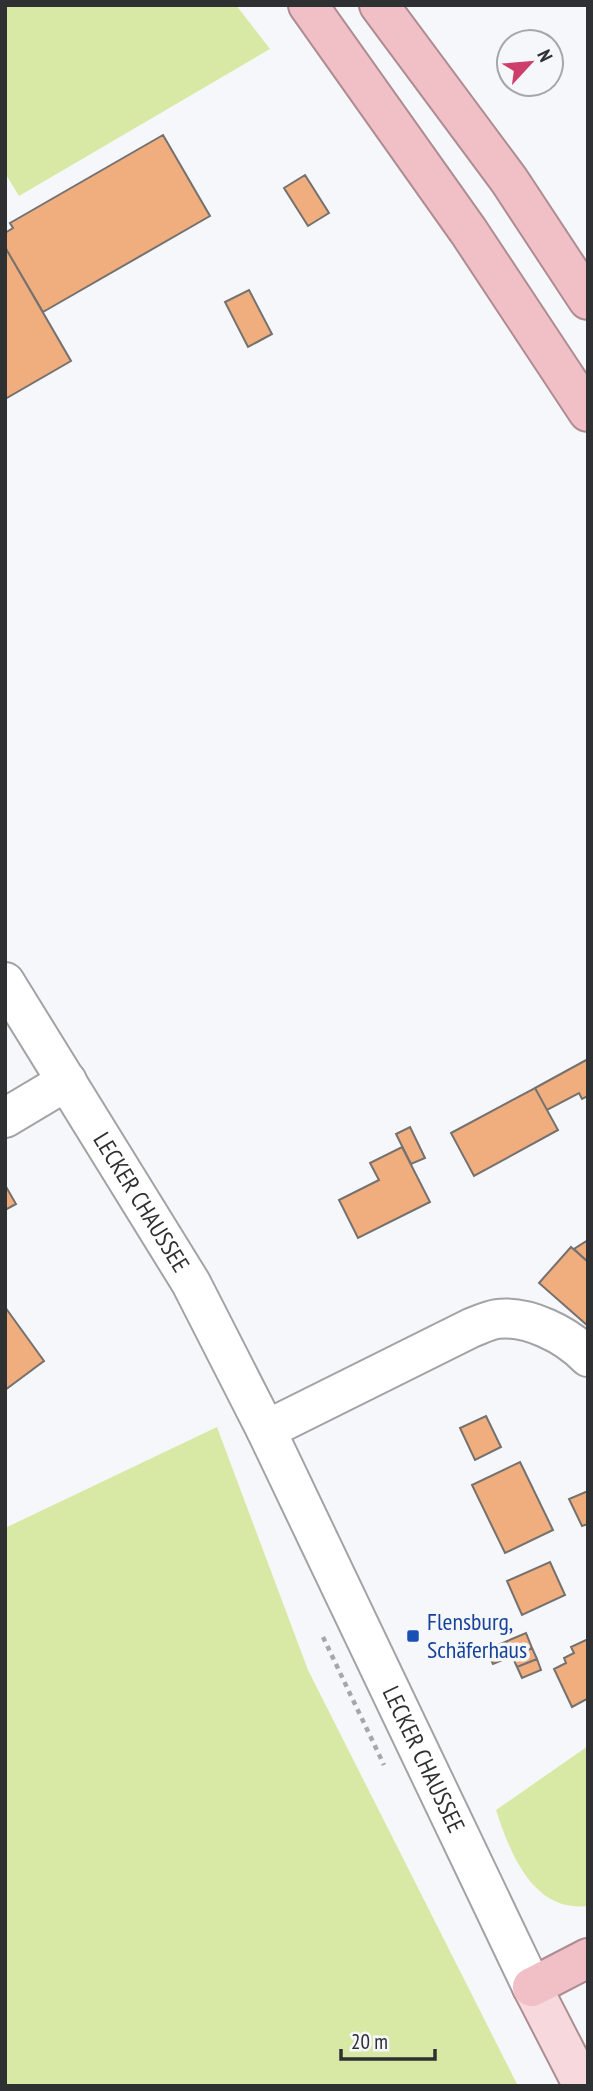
<svg xmlns="http://www.w3.org/2000/svg" width="593" height="2091" font-family="'PT Sans Narrow',sans-serif">
<rect width="100%" height="100%" fill="#f6f7fb"/>
<path fill="#d8e9a6" d="M5,5H236L270,49L19,196L5,173Z
M217,1427L308,1670L518,2086H5V1528Z
M588,1746V1906C533,1913 510,1853 496,1810Z"/>
<path fill="#f0ad7d" stroke="#74716f" stroke-width="2" d="M163,135L210,216L43,312L5,247V233L13,228L10,223Z
M305,175L329,213L308,226L284,188Z
M5,247L71,361L5,399Z
M249,290L272,334L248,347L225,302Z
M588,1059V1096L582,1099L579,1093L547,1110L535,1088Z
M535,1088L558,1130L474,1176L451,1133Z
M410,1127L425,1158L411,1164L396,1134Z
M402,1147L430,1202L358,1238L339,1200L379,1180L370,1163Z
M5,1185L16,1204L5,1210Z
M588,1240V1262L574,1249Z
M571,1247L588,1262V1326L539,1283Z
M5,1307L44,1361L5,1390Z
M486,1416L501,1447L475,1460L460,1428Z
M520,1462L553,1530L505,1553L472,1485Z
M588,1491V1524L582,1526L569,1499Z
M550,1562L565,1595L522,1615L507,1581Z
M526,1633L532,1648L493,1664L486,1650Z
M588,1639L587,1699L572,1707L554,1669L566,1663L564,1658L574,1653L571,1647Z
M532,1648L537,1659L517,1667L512,1656Z
M537,1659L541,1670L522,1678L517,1667Z"/>
<g fill="none" stroke-linecap="round" stroke-linejoin="round">
<defs>
<g id="minor">
<path id="s1" d="M5,982L191,1283L266,1430L532,1987"/>
<path d="M5,1118L67,1081"/>
<path d="M266,1430L471,1328C479,1325 489,1320 497,1319C528,1315 567,1335 588,1357"/>
</g>
<path id="major" d="M532,1987L583,2086"/>
<path id="highway" d="M308,5L469,232L588,412
M379,5L509,180L588,300
M532,1987L588,1958"/>
</defs>
<use href="#minor" stroke="#a3a3a6" stroke-width="42"/>
<use href="#major" stroke="#ad8d92" stroke-width="42"/>
<use href="#highway" stroke="#ad8d92" stroke-width="42"/>
<path stroke="#a6a7aa" stroke-width="4.5" stroke-dasharray="5 5" stroke-linecap="butt" d="M323,1637L384,1765"/>
<use href="#minor" stroke="#fff" stroke-width="38"/>
<use href="#major" stroke="#f7d9dd" stroke-width="38"/>
<use href="#highway" stroke="#f1bfc6" stroke-width="38"/>
</g>
<rect fill="#1a4fb4" stroke="#f6f7fb" stroke-width="2.5" x="406" y="1629" width="14" height="14" rx="3.5"/>
<g text-anchor="middle" stroke-width="7" stroke-linejoin="round" paint-order="stroke">
<g font-size="24" fill="#2f3031" stroke="#f6f7fb">
<text dy="8" stroke="none"><textPath href="#s1" startOffset="259">LECKER CHAUSSEE</textPath></text>
<text dy="8" stroke="none"><textPath href="#s1" startOffset="884">LECKER CHAUSSEE</textPath></text>
</g>
<g font-size="24" fill="#164399" stroke="#f6f7fb" text-anchor="start">
<text x="427" y="1630">Flensburg,<tspan x="427" dy="28">Schäferhaus</tspan></text>
</g>
</g>
<rect width="593" height="2091" fill="none" stroke="#2f3031" stroke-width="14"/>
<g transform="translate(530 63) rotate(64)"><circle r="33" fill="#f6f7fb" stroke="#a6a7aa" stroke-width="2"/>
<path d="M0-5L12 26L0 18L-12 26Z" fill="#cd3f6a"/>
<text y="-10" font-size="19" font-weight="bold" text-anchor="middle" fill="#2f3031">N</text>
</g>
<path d="M341 2049v10h94v-10" fill="none" stroke="#2f3031" stroke-width="3.5"/>
<text x="351" y="2049" font-size="21" fill="#2f3031" stroke="#f6f7fb" stroke-width="5" paint-order="stroke">20 m</text>
</svg>
